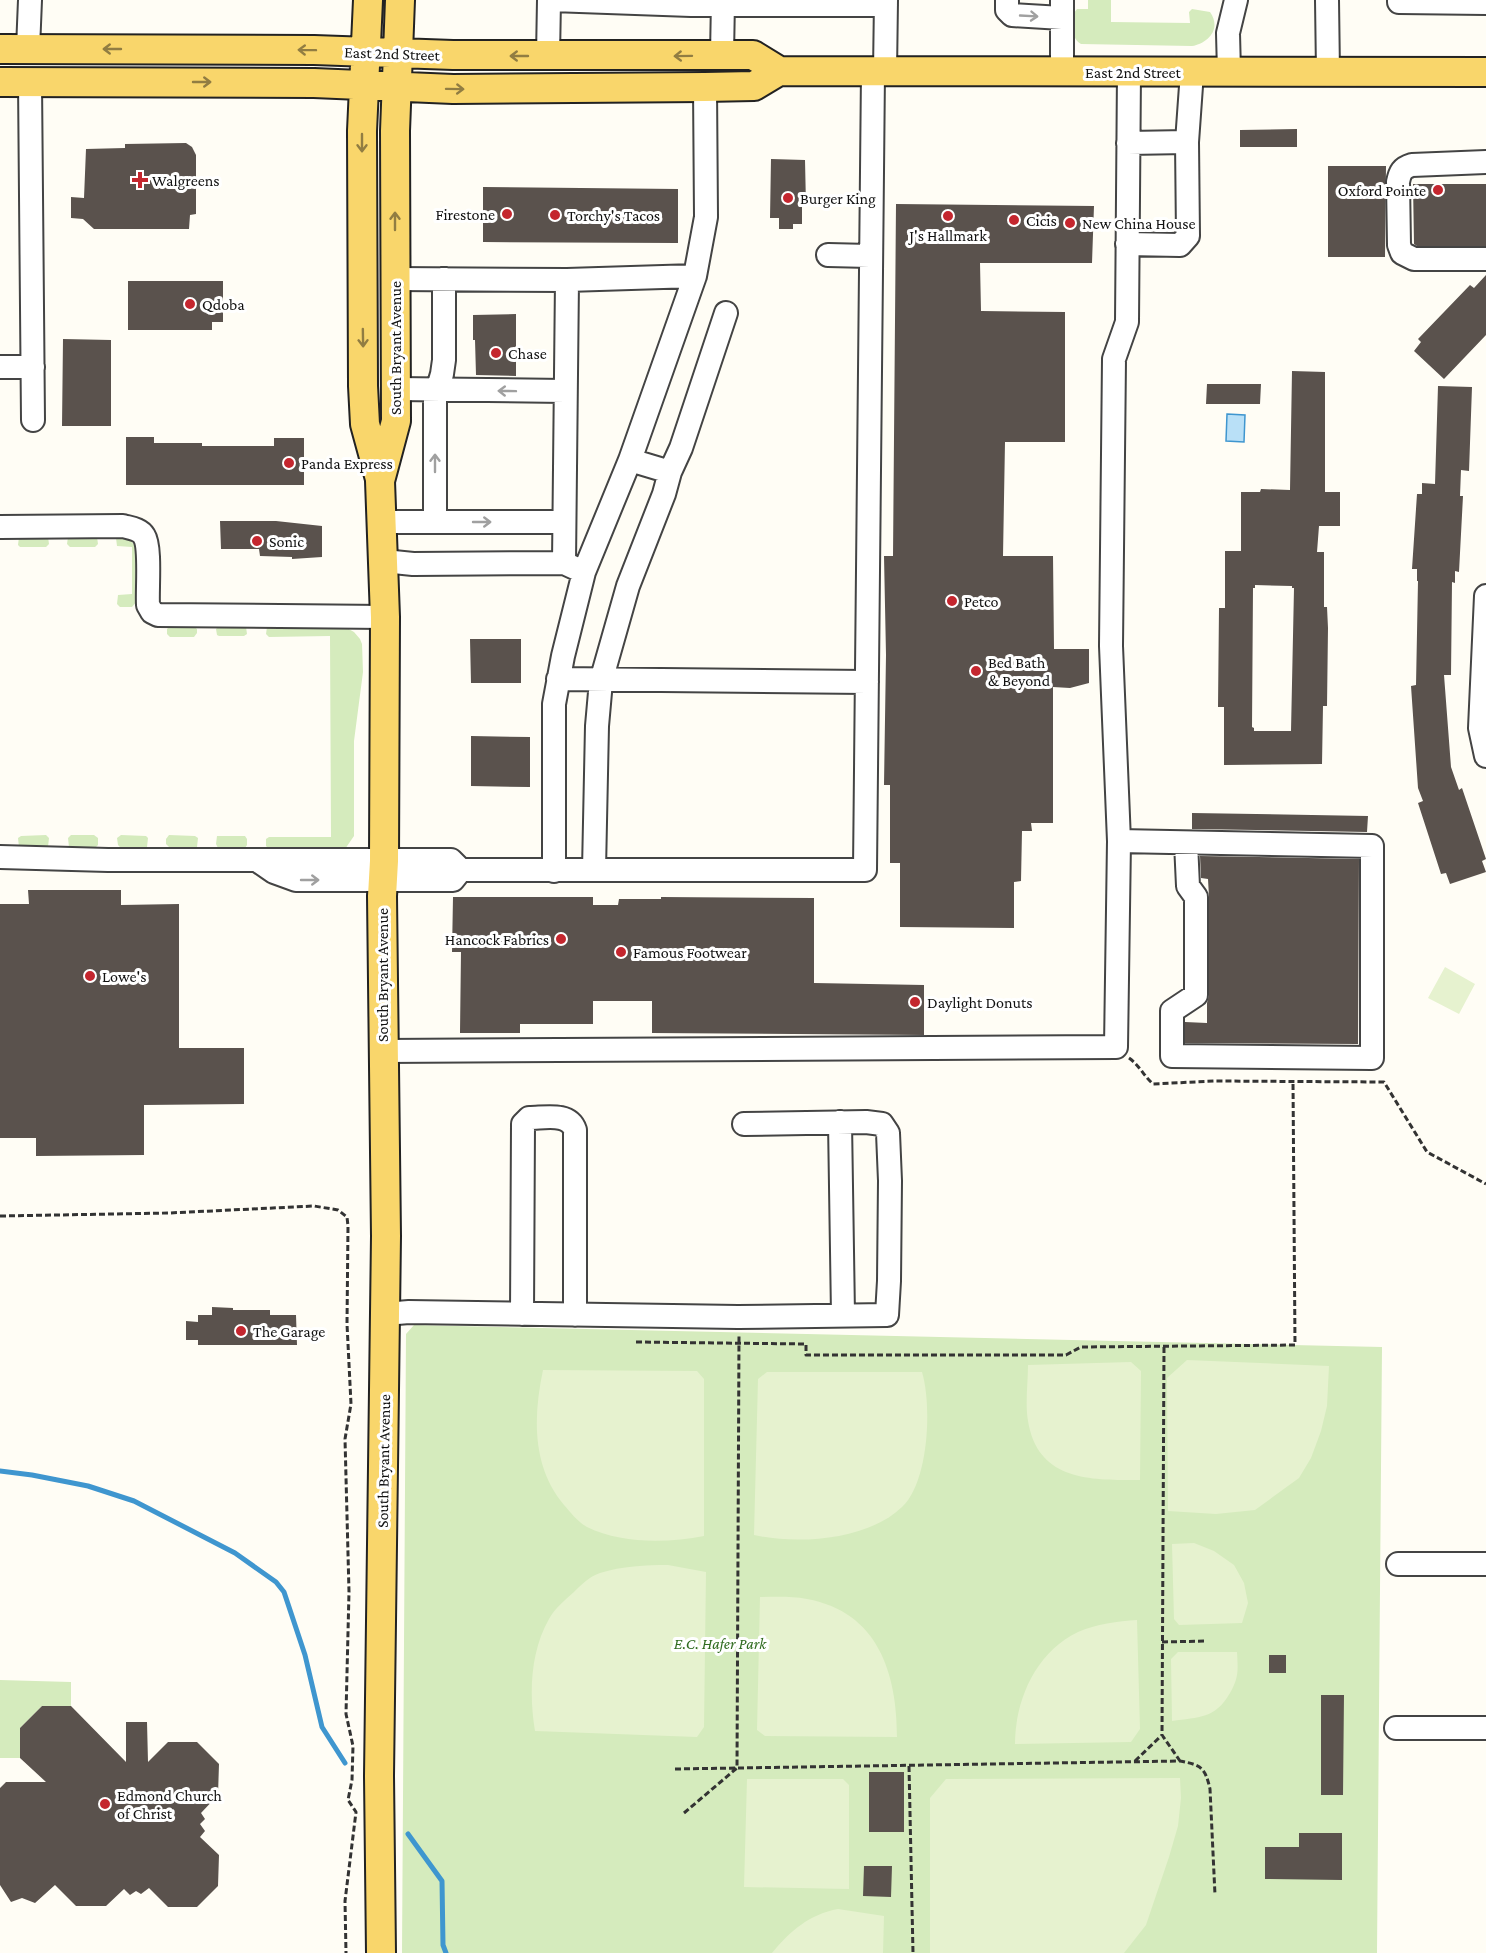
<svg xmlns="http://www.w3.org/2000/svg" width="1486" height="1953" font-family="'Crimson Pro',serif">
<rect width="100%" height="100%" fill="#fffdf5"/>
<path fill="#d5ebbd" d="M1088,0H1111V22L1190,23L1189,12L1192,9L1210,12C1222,29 1208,43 1192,46L1081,44C1070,38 1073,24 1074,13L1077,9H1088Z
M119,536L129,538L137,549V601L132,607H120L117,604L118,595L132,594V547L117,546L116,538Z
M19,537H48L49,544L46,547H20L18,545Z
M68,537H97L98,544L95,547H70L67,544Z
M170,626H193L197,629V633L194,637H170L167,634V629Z
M219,626L246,627L247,634L244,636H219L217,635L216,629Z
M267,627H345L354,632L360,639L362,644L363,672L354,741V836L345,849H269L266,846V839L269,837H331L330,636L269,637L266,634Z
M46,835L49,838L48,847H19L18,838L21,836Z
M71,835H94L98,838V845L95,848L69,847L68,838Z
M121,835L146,836L148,838L147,847L121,848L118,845L117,838Z
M169,835L195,836L198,838L197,847L170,848L166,844V839Z
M217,836H245L247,839V845L245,848H218L216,844Z
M414,1325L1382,1347L1377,1953H402L406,1334Z
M0,1680L71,1682V1706H42L20,1728V1758H0Z"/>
<path fill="#e6f2cf" d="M1445,967L1475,984L1459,1014L1428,998Z
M1187,1360L1329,1366L1327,1406L1321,1431L1311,1458L1299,1478L1255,1510L1216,1514L1168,1511L1167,1378Z
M1131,1362L1141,1371L1140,1480C1092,1480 1038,1482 1028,1421C1025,1404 1028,1383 1028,1365Z
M543,1370L697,1371L704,1379V1536C668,1543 621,1544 587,1527C578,1522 571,1513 564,1505C532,1467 533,1417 543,1370Z
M767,1372H922C932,1405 929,1482 902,1507C868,1540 798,1545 754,1535L758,1379Z
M1194,1543L1214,1551L1234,1565L1244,1583L1248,1603L1242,1623L1179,1625L1174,1619L1172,1544Z
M668,1565L706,1572L704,1727L697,1737L535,1731C529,1695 530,1652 549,1619C555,1608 565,1600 574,1592C581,1585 590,1576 600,1573C622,1566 646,1565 668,1565Z
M760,1597C775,1597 791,1596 807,1599C878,1612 897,1673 897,1737L765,1736L757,1730Z
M1137,1620L1140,1729L1131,1742L1015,1744C1015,1700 1036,1652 1078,1632C1096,1624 1118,1621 1137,1620Z
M1178,1652H1237C1238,1670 1239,1677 1230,1693C1215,1719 1199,1717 1172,1721L1171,1659Z
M1180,1778L1181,1798L1178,1826L1169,1857L1146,1925L1124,1953H930V1798L946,1779Z
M747,1779H843L849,1785V1889L744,1887Z
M838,1909L884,1916L883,1953H772C790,1931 810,1914 838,1909Z"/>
<path fill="#b9e0f7" stroke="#3f96cf" stroke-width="1.5" d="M1227,414L1245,415L1244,442L1226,441Z"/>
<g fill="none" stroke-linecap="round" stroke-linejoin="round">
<path stroke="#3f96cf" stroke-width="5" d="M0,1471L32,1475L88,1486L134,1501L235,1553L276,1582L284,1592L305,1655L322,1727L345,1763
M408,1834L442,1881L443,1945L446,1953"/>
</g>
<path fill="#5a524d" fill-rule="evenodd" d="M1297,129V147H1240V130Z
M186,143L192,147L196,155V214L190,215L189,229H94L83,219L71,218V197L84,198L86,149L125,148V144Z
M771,159L805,160L806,206H802V224H793V229H779V218H770Z
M1328,166H1386L1385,257H1328Z
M1413,184H1486V246H1417L1414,244Z
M483,187L678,189V243L483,242Z
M896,204L1094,206L1092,263H980L981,311L1065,312V442H1005L1003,556H1053L1054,649H1089V683L1070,688L1053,687V823H1031L1032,831H1022L1021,881L1014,882V928L900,927V863H890V785H884L886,655L884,556H893Z
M1486,275V335L1444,379L1414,351L1421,342L1418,339L1470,285L1474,288Z
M128,281H223V322H212V330H128Z
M516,314V376L476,375L475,340H473V315Z
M63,339L111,340V426H62Z
M1292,371L1325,372V492H1340V526H1319L1317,552H1324V607H1327L1328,628L1327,706H1323L1322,764L1224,765V707H1218L1219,608H1225V551H1241V492H1260L1261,489L1290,490ZM1255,585L1292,586V588H1294L1291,731H1254V728L1252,727L1253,588H1255Z
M1207,384H1261L1260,404H1206Z
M1438,386L1472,387L1469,471L1461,470L1460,496H1463L1459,572L1455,571V583L1452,582L1451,675H1444L1451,767L1459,790L1462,788L1486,859L1482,861L1486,872L1450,884L1446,873L1441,874L1418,803L1423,801L1418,788L1411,686L1416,685L1418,581H1417V569H1412L1417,494H1422V483L1435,484Z
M126,437H154V443H202V446H274V438H304V485H126Z
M220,521H276L322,526V557L292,559V557L260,556L259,549H221Z
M470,639H521V683H471Z
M471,736L530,737V787L471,786Z
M1192,813L1368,816L1367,832L1192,829Z
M1200,856L1359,859L1358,1044L1185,1043V1022L1207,1023V1003L1209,995V897L1208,879L1201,878Z
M28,890H121V905L179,904V1048H244V1104L144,1105V1155L36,1156V1138H0V904H29Z
M453,897H593V905H618L619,899H661V897L814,898V983L924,985V1035L652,1033V1001H593V1024H520V1033H460L461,952H452Z
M212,1307L233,1308V1310H270V1315H296L297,1345H198V1340H186V1321L198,1322V1315H212Z
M1269,1655H1286V1673H1269Z
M1321,1695H1344L1343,1795H1321Z
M42,1706H71L126,1762V1722H147L148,1762L168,1742H197L219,1764L218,1795L201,1813L205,1819L200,1824L205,1831L200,1837L219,1855L218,1886L197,1907H168L149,1888L141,1894L136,1891L130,1895L124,1889L106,1906H76L55,1885L35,1903L22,1898L11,1902L0,1885V1788L6,1782H46L20,1758V1728Z
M869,1772H904V1832H869Z
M1299,1833H1342V1880L1265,1879V1847H1299Z
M864,1866H892L891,1897L863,1896Z"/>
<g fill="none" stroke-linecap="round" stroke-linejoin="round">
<defs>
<path id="minor" d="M552,0L691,5H886
M1007,0V10L1012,15L1062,18
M1327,0L1328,72
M1399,0V2L1486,3
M28,49L30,0
M722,55L723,0
M548,56L549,0
M885,72L886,0
M1062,72V0
M1229,72L1228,33L1236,0
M30,82L33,420
M1128,143L1187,142
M1486,162L1412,165C1402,168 1400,172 1398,182L1399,245L1402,253L1414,259H1486
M1127,244L1180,245L1188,236L1187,142L1192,72
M828,255L870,256
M394,279L567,280
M0,367H33
M396,389L565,391
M630,460L670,472
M382,522H564
M435,522V398L442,374L444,360V279
M0,527L123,526C130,528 140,529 144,536C151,547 147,590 148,605L152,612L158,615L385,617
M384,561L413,564L564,563L577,569
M564,563L567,280L695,276
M1486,596L1480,728L1486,756
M558,679L867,682
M1119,841L1372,846V1058L1172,1056V1011L1196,995V897L1188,886L1186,843
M0,857L108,860H451L461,870H865L873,72
M258,861L274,872L296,880H453L461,870
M594,870L597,726L601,681L628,586L664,494L670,472L681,448L726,313
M554,871V704L563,656L584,572L630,460L695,276L706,217L705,87
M383,1051L1116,1047L1119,841L1111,646L1114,359L1127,322L1129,72
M840,1122L843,1315
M385,1314L409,1312L738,1317L887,1315L889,1281L890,1181L888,1133L882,1124L866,1122L744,1124
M522,1314L523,1124L529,1118C545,1118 569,1112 575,1130V1315
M1398,1564H1486
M1396,1728H1486"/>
<path id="major" d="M368,0L362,131L363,386L365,424L380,479
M0,49L314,50L453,55H753L779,71L1486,72
M0,82L314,83L453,89L705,87L754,86L779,71
M381,1953L379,1776L386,1236L382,896L384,861L385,617L380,481L396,421L395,131L400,0"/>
</defs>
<use href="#minor" stroke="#444" stroke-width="26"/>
<use href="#major" stroke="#222" stroke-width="32"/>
<path stroke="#333" stroke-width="3" stroke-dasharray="6 3" stroke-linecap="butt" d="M1129,1058C1139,1065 1144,1076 1153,1084L1214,1081L1384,1082L1427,1152L1486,1184
M0,1216L169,1213L314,1206L338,1210L347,1217L348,1226L347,1324L351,1404L345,1439L349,1592L346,1714L353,1746L352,1780L348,1800L356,1812L345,1901L346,1953
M636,1342L806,1344V1355H1066L1081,1347L1295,1345L1293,1082
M1164,1347L1162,1735L1180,1761
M1162,1642L1206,1641
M1135,1761L1162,1735
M909,1766L913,1953
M675,1769L1180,1761C1201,1765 1205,1767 1210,1789L1215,1895
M684,1813L737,1768L739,1335"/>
<use href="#minor" stroke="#fff" stroke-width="22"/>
<use href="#major" stroke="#f9d66b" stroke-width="28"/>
</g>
<defs><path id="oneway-shaft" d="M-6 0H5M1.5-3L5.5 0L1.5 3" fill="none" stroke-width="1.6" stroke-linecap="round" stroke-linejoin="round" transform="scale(1.5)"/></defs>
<g stroke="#a0a0a0">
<use href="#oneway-shaft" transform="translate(1029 16) rotate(3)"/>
<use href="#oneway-shaft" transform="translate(507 391) rotate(-179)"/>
<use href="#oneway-shaft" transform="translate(435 463) rotate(-90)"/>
<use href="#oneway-shaft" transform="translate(482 522)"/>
<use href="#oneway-shaft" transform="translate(310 880)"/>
</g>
<g stroke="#917d42">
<use href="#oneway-shaft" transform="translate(112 49) rotate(-180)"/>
<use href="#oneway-shaft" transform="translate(307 50) rotate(-179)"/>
<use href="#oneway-shaft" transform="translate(519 56) rotate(-180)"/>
<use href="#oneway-shaft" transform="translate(683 56) rotate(179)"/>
<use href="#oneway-shaft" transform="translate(202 82)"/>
<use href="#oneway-shaft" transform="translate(455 89) rotate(1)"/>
<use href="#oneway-shaft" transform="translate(362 143) rotate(90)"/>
<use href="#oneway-shaft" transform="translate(395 221) rotate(-90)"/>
<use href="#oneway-shaft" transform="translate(363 338) rotate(89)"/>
</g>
<g fill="#c4262e" stroke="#fff" stroke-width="2">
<path d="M137 171h6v6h6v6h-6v6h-6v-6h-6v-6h6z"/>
<circle cx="1438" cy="190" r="6"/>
<circle cx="788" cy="198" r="6"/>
<circle cx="507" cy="214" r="6"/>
<circle cx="555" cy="215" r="6"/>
<circle cx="948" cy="216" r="6"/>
<circle cx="1014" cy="220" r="6"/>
<circle cx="1070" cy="223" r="6"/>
<circle cx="190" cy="304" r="6"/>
<circle cx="496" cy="353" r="6"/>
<circle cx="289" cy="463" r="6"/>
<circle cx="257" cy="541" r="6"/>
<circle cx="952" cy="601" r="6"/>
<circle cx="976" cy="671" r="6"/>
<circle cx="561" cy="939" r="6"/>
<circle cx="621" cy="952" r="6"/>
<circle cx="90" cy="976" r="6"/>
<circle cx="915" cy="1002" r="6"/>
<circle cx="241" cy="1331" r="6"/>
<circle cx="105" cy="1804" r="6"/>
</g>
<g text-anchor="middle" stroke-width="6" stroke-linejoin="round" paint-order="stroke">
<g font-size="16" fill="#111" stroke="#fff">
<text transform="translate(392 53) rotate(2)" y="6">East 2nd Street</text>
<text x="1133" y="78">East 2nd Street</text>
<text transform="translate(395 348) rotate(-90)" y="6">South Bryant Avenue</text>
<text transform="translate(382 975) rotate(-90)" y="6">South Bryant Avenue</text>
<text transform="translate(383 1461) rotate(-89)" y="6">South Bryant Avenue</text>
</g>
<g font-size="16" fill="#111" stroke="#fff" text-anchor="start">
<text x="152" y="186">Walgreens</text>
<text x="1426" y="196" text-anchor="end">Oxford Pointe</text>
<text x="800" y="204">Burger King</text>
<text x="495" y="220" text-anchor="end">Firestone</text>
<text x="567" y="221">Torchy's Tacos</text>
<text x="1026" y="226">Cicis</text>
<text x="1082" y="229">New China House</text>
<text x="948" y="241" text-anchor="middle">J's Hallmark</text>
<text x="202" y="310">Qdoba</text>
<text x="508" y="359">Chase</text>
<text x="301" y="469">Panda Express</text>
<text x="269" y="547">Sonic</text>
<text x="964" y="607">Petco</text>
<text x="988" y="668">Bed Bath<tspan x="988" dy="18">&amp; Beyond</tspan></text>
<text x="549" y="945" text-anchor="end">Hancock Fabrics</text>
<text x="633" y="958">Famous Footwear</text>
<text x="102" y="982">Lowe's</text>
<text x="927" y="1008">Daylight Donuts</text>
<text x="253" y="1337">The Garage</text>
<text x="117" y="1801">Edmond Church<tspan x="117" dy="18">of Christ</tspan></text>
</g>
<g font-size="16" font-style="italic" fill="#2f6b1f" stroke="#fff">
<text x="720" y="1649">E.C. Hafer Park</text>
</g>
</g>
</svg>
